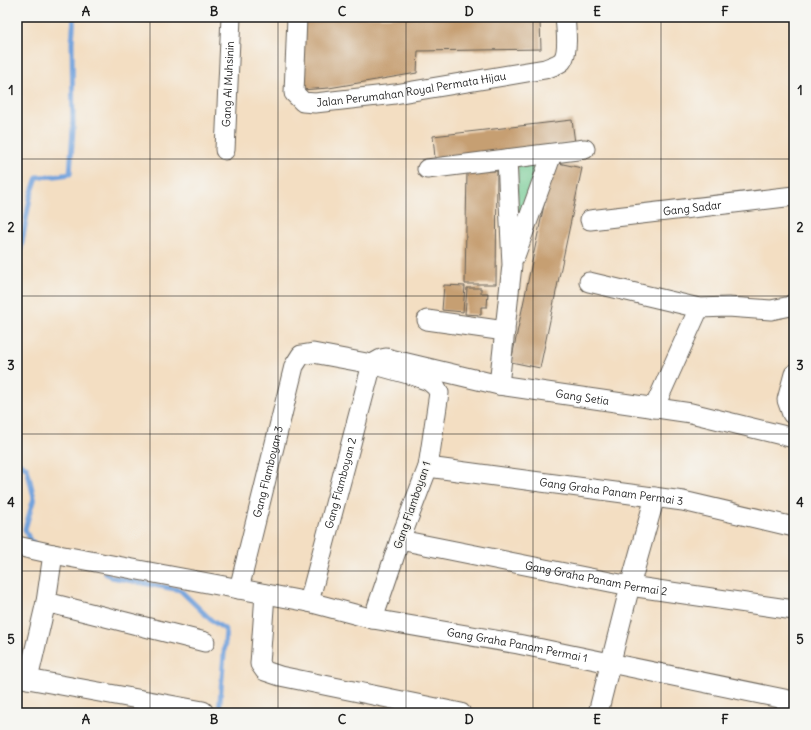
<svg xmlns="http://www.w3.org/2000/svg" width="811" height="730" font-family="Delius,sans-serif">
<rect width="100%" height="100%" fill="#f6f6f2"/>
<filter id="ink" filterUnits="userSpaceOnUse"><feTurbulence type="fractalNoise" baseFrequency=".025" numOctaves="2"/><feDisplacementMap in="SourceGraphic" scale="8" xChannelSelector="R" yChannelSelector="G"/><feConvolveMatrix kernelMatrix="1 2 1 2 8 2 1 2 1" color-interpolation-filters="sRGB"/></filter>
<filter id="wash" filterUnits="userSpaceOnUse"><feTurbulence type="fractalNoise" baseFrequency=".012" numOctaves="4" result="noise"/><feDisplacementMap in="SourceGraphic" scale="16" xChannelSelector="R" yChannelSelector="G"/><feGaussianBlur stdDeviation="0.9" result="paint"/><feColorMatrix in="noise" values="0 0 0 0 0 0 0 0 0 0 0 0 0 0 0 0 0 1.4 0 .05"/><feComposite in="paint" operator="in"/></filter>
<g filter="url(#wash)">
<rect width="100%" height="100%" fill="#f3dec2"/>
<path fill="#6fc990" stroke="#467256" d="M538,162L517,228L518,165Z"/>
<g fill="none" stroke-linecap="round" stroke-linejoin="round">
<path stroke="#72a2dc" stroke-width="5" d="M17,270L30,198L37,177L56,176L70,174L73,129L72,42L74,17
M17,462L27,468L34,498L25,529L30,541L33,542
M105,573L111,577L180,590L211,620L226,630L219,713"/>
</g>
<g id="blocks">
<path fill="#c69f72" d="M303,17H422L540,21L541,49L418,51L417,73L329,88L301,90Z
M572,120L575,143L435,158L433,136Z
M553,162L582,168L540,368L511,362Z
M467,171H497L496,284H465Z
M444,285L465,286L463,312L442,310Z
M467,288H481V293H488L487,307H481V315L465,314Z"/>
</g>
</g>
<g filter="url(#ink)">
<use href="#blocks" fill-opacity="0" stroke="#676056" stroke-width="1"/>
<g fill="none" stroke-linecap="round" stroke-linejoin="round">
<defs>
<g id="street">
<path id="s1" d="M297,17L294,93L303,102L315,103L395,94L545,69C550,67 558,65 562,61C569,53 566,27 565,17"/>
<path id="s2" d="M225,150L231,17"/>
<path d="M427,169L585,149"/>
<path id="s3" d="M590,220L794,196"/>
<path d="M515,256L552,154"/>
<path d="M589,282L699,308L728,307L771,310L791,306L794,303"/>
<path d="M427,320L505,331"/>
<path d="M794,374L787,400L792,414L794,415"/>
<path d="M499,385L512,265L507,159"/>
<path d="M654,408L699,308"/>
<path id="s4" d="M428,467L683,501L794,527"/>
<path id="s5" d="M400,540L630,586L794,610"/>
<path id="s6" d="M17,546L53,554L309,602L373,619L518,644L794,701"/>
<path d="M53,554L46,602L205,642"/>
<path id="s7" d="M239,589L294,366L301,355L313,353L372,364L415,376L429,381L436,387L439,393L428,467L400,540L373,619"/>
<path d="M265,594L260,664L265,671L280,676L461,713"/>
<path id="s8" d="M309,602L372,364L381,359L386,358L499,385L691,413L794,438"/>
<path d="M17,677L203,711L204,713"/>
<path d="M28,679L46,602"/>
<path d="M598,713L630,586L655,497"/>
</g>
</defs>
<use href="#street" stroke="#676056" stroke-width="21"/>
<use href="#street" stroke="#fff" stroke-width="19"/>
</g>
</g>
<path fill="none" stroke="#1c1c1c" stroke-width="1" stroke-opacity="0.55" d="M150,17V713M278,17V713M406,17V713M533,17V713M661,17V713M17,159H794M17,296H794M17,434H794M17,571H794"/>
<g text-anchor="middle" stroke-width="3" stroke-linejoin="round" paint-order="stroke">
<g font-size="11" fill="#1c1c1c" stroke="#f6f6f2">
<text dy="4" stroke="none"><textPath href="#s2" startOffset="66">Gang Al Muhsinin</textPath></text>
<text dy="4" stroke="none"><textPath href="#s1" startOffset="198">Jalan Perumahan Royal Permata Hijau</textPath></text>
<text dy="4" stroke="none"><textPath href="#s3" startOffset="103">Gang Sadar</textPath></text>
<text dy="4" stroke="none"><textPath href="#s8" startOffset="462">Gang Setia</textPath></text>
<text dy="4" stroke="none"><textPath href="#s7" startOffset="121">Gang Flamboyan 3</textPath></text>
<text dy="4" stroke="none"><textPath href="#s8" startOffset="123">Gang Flamboyan 2</textPath></text>
<text dy="4" stroke="none"><textPath href="#s4" startOffset="185">Gang Graha Panam Permai 3</textPath></text>
<text transform="translate(412 505) rotate(-71)" y="4">Gang Flamboyan 1</text>
<text dy="4" stroke="none"><textPath href="#s5" startOffset="200">Gang Graha Panam Permai 2</textPath></text>
<text dy="4" stroke="none"><textPath href="#s6" startOffset="510">Gang Graha Panam Permai 1</textPath></text>
</g>
</g>
<rect width="811" height="730" fill="none" stroke="#f6f6f2" stroke-width="44"/>
<rect x="22" y="22" width="767" height="686" fill="none" stroke="#1c1c1c" stroke-width="1.5"/>
<g font-size="13" text-anchor="middle" font-weight="bold" fill="#1c1c1c">
<text x="86" y="16">A</text>
<text x="214" y="16">B</text>
<text x="342" y="16">C</text>
<text x="469" y="16">D</text>
<text x="597" y="16">E</text>
<text x="725" y="16">F</text>
<text x="11" y="95">1</text>
<text x="800" y="95">1</text>
<text x="11" y="232">2</text>
<text x="800" y="232">2</text>
<text x="11" y="370">3</text>
<text x="800" y="370">3</text>
<text x="11" y="507">4</text>
<text x="800" y="507">4</text>
<text x="11" y="644">5</text>
<text x="800" y="644">5</text>
<text x="86" y="724">A</text>
<text x="214" y="724">B</text>
<text x="342" y="724">C</text>
<text x="469" y="724">D</text>
<text x="597" y="724">E</text>
<text x="725" y="724">F</text>
</g>
</svg>
